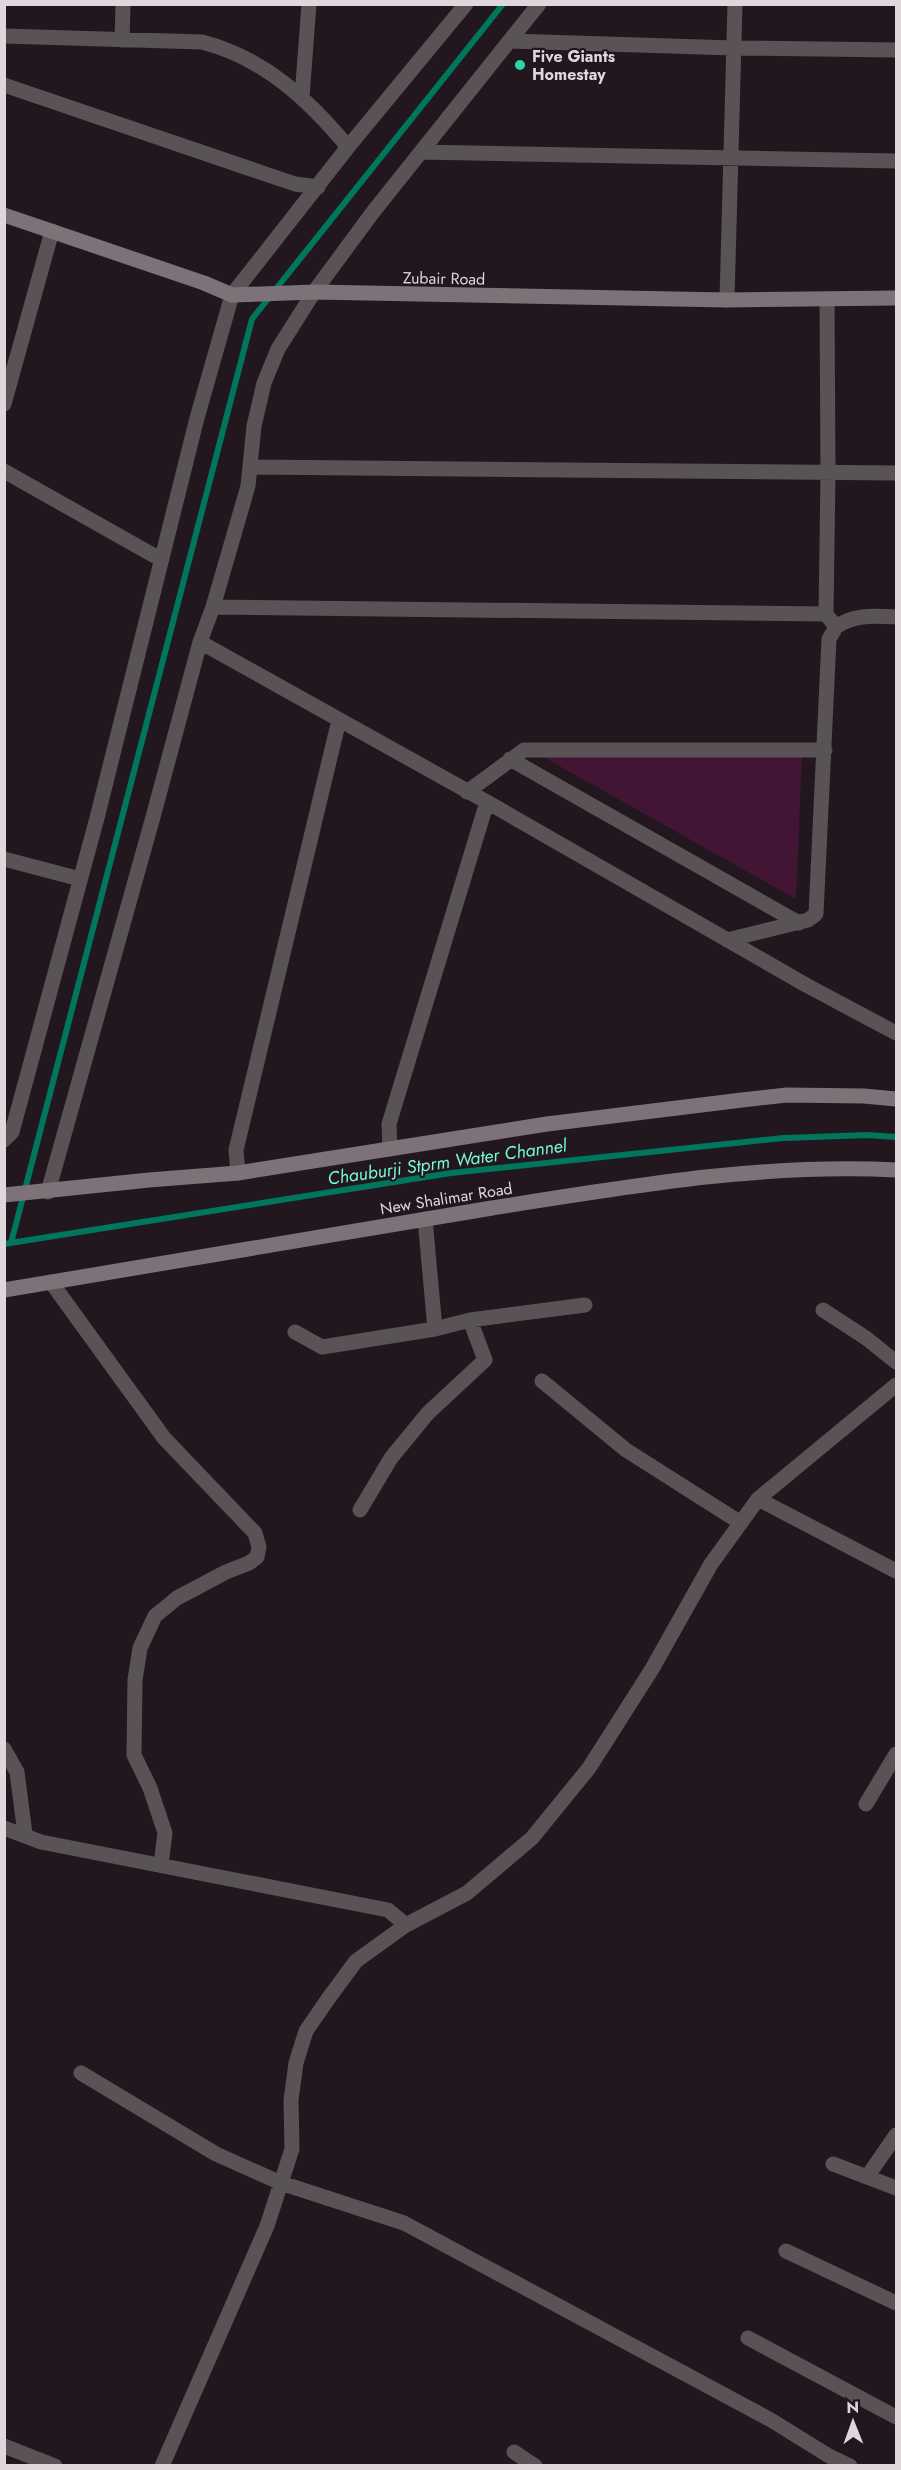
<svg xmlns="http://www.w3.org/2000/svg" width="901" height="2470" font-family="Jost,sans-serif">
<rect width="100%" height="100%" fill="#22171e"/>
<path fill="#421535" d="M538,754L802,757L796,899Z"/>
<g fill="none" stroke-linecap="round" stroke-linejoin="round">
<path stroke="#00765d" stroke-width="6" d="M11,1243L252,319L503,4
M4,1244L451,1173L784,1138L868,1135L896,1137"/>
<path stroke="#595356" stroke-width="15" d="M4,36L202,42C264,58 308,99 348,147
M122,40L123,4
M510,41L734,48L896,50
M4,85L295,184L318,187
M302,97L309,4
M421,152L896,161
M727,300L735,4
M4,404L52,231
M251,467L896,473
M4,471L160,559
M213,607L826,614
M836,627C853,614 875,616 896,617
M200,642L487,802L806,985L896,1033
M510,759L799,923
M467,792L524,750H825
M4,859L80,879
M727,940L808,920L816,914L829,639L836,627L826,614L828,473L827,299
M4,1140L12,1132L97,818L197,418L232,295L348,147L466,4
M390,1149L389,1124L487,802
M238,1173L236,1150L339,720
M48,1192L153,817L200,642L213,607L248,486L254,426L264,383L278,349L314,292L373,212L539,4
M425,1219L435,1329
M51,1282L164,1438L255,1533L259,1547L257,1557L249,1563L226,1572L177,1598L155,1616L140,1648L135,1680L134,1755L150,1788L165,1833L161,1865
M823,1310L866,1338L896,1362
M295,1332L322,1347L435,1329L470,1320L585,1305
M542,1381L626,1450L741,1523
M758,1499L896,1571
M360,1510L391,1458L428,1413L485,1360L470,1320
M4,1749L17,1772L25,1834
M866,1804L896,1754
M4,1828L41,1842L388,1910L406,1925
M81,2073L216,2154L281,2183L404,2223L771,2420L829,2456L850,2466
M833,2164L896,2188
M867,2177L896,2135
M786,2251L896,2303
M748,2338L896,2417
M4,2446L55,2466
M514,2452L535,2466
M162,2466L267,2226L292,2149L291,2100L296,2063L306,2031L328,1999L356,1961L406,1925L467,1893L532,1838L589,1768L652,1669L711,1564L758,1499L896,1385"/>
<path stroke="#7c7278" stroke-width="15" d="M4,215L204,283L232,295L314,292L727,300L896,298
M4,1195L149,1180L238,1173L547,1124L742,1100L787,1095L864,1096L896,1099
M4,1290C167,1263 329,1235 492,1208C626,1187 760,1163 896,1170"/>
</g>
<circle fill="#2bd5ac" stroke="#22171e" stroke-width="2" cx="520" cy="65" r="6"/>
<g text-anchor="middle" stroke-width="4.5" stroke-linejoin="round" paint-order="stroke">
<g font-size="16" font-weight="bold" fill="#dfd7dc" stroke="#22171e" text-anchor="start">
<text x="532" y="62">Five Giants<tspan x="532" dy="18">Homestay</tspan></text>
</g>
<g font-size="16" fill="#dfd7dc" stroke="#22171e">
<text transform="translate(444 278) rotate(1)" y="6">Zubair Road</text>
<text transform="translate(446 1198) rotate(-9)" y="6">New Shalimar Road</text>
</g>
<g font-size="18" font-style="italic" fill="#77f9d2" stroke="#22171e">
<text transform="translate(447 1162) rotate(-8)" y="6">Chauburji Stprm Water Channel</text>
</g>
</g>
<rect width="901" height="2470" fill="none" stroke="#dfd7dc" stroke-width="12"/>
<g transform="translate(853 2422) rotate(359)" stroke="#22171e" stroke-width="4.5" paint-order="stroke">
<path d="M0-4.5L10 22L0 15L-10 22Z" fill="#dfd7dc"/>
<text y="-9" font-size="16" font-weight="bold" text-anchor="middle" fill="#dfd7dc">N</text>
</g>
</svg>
